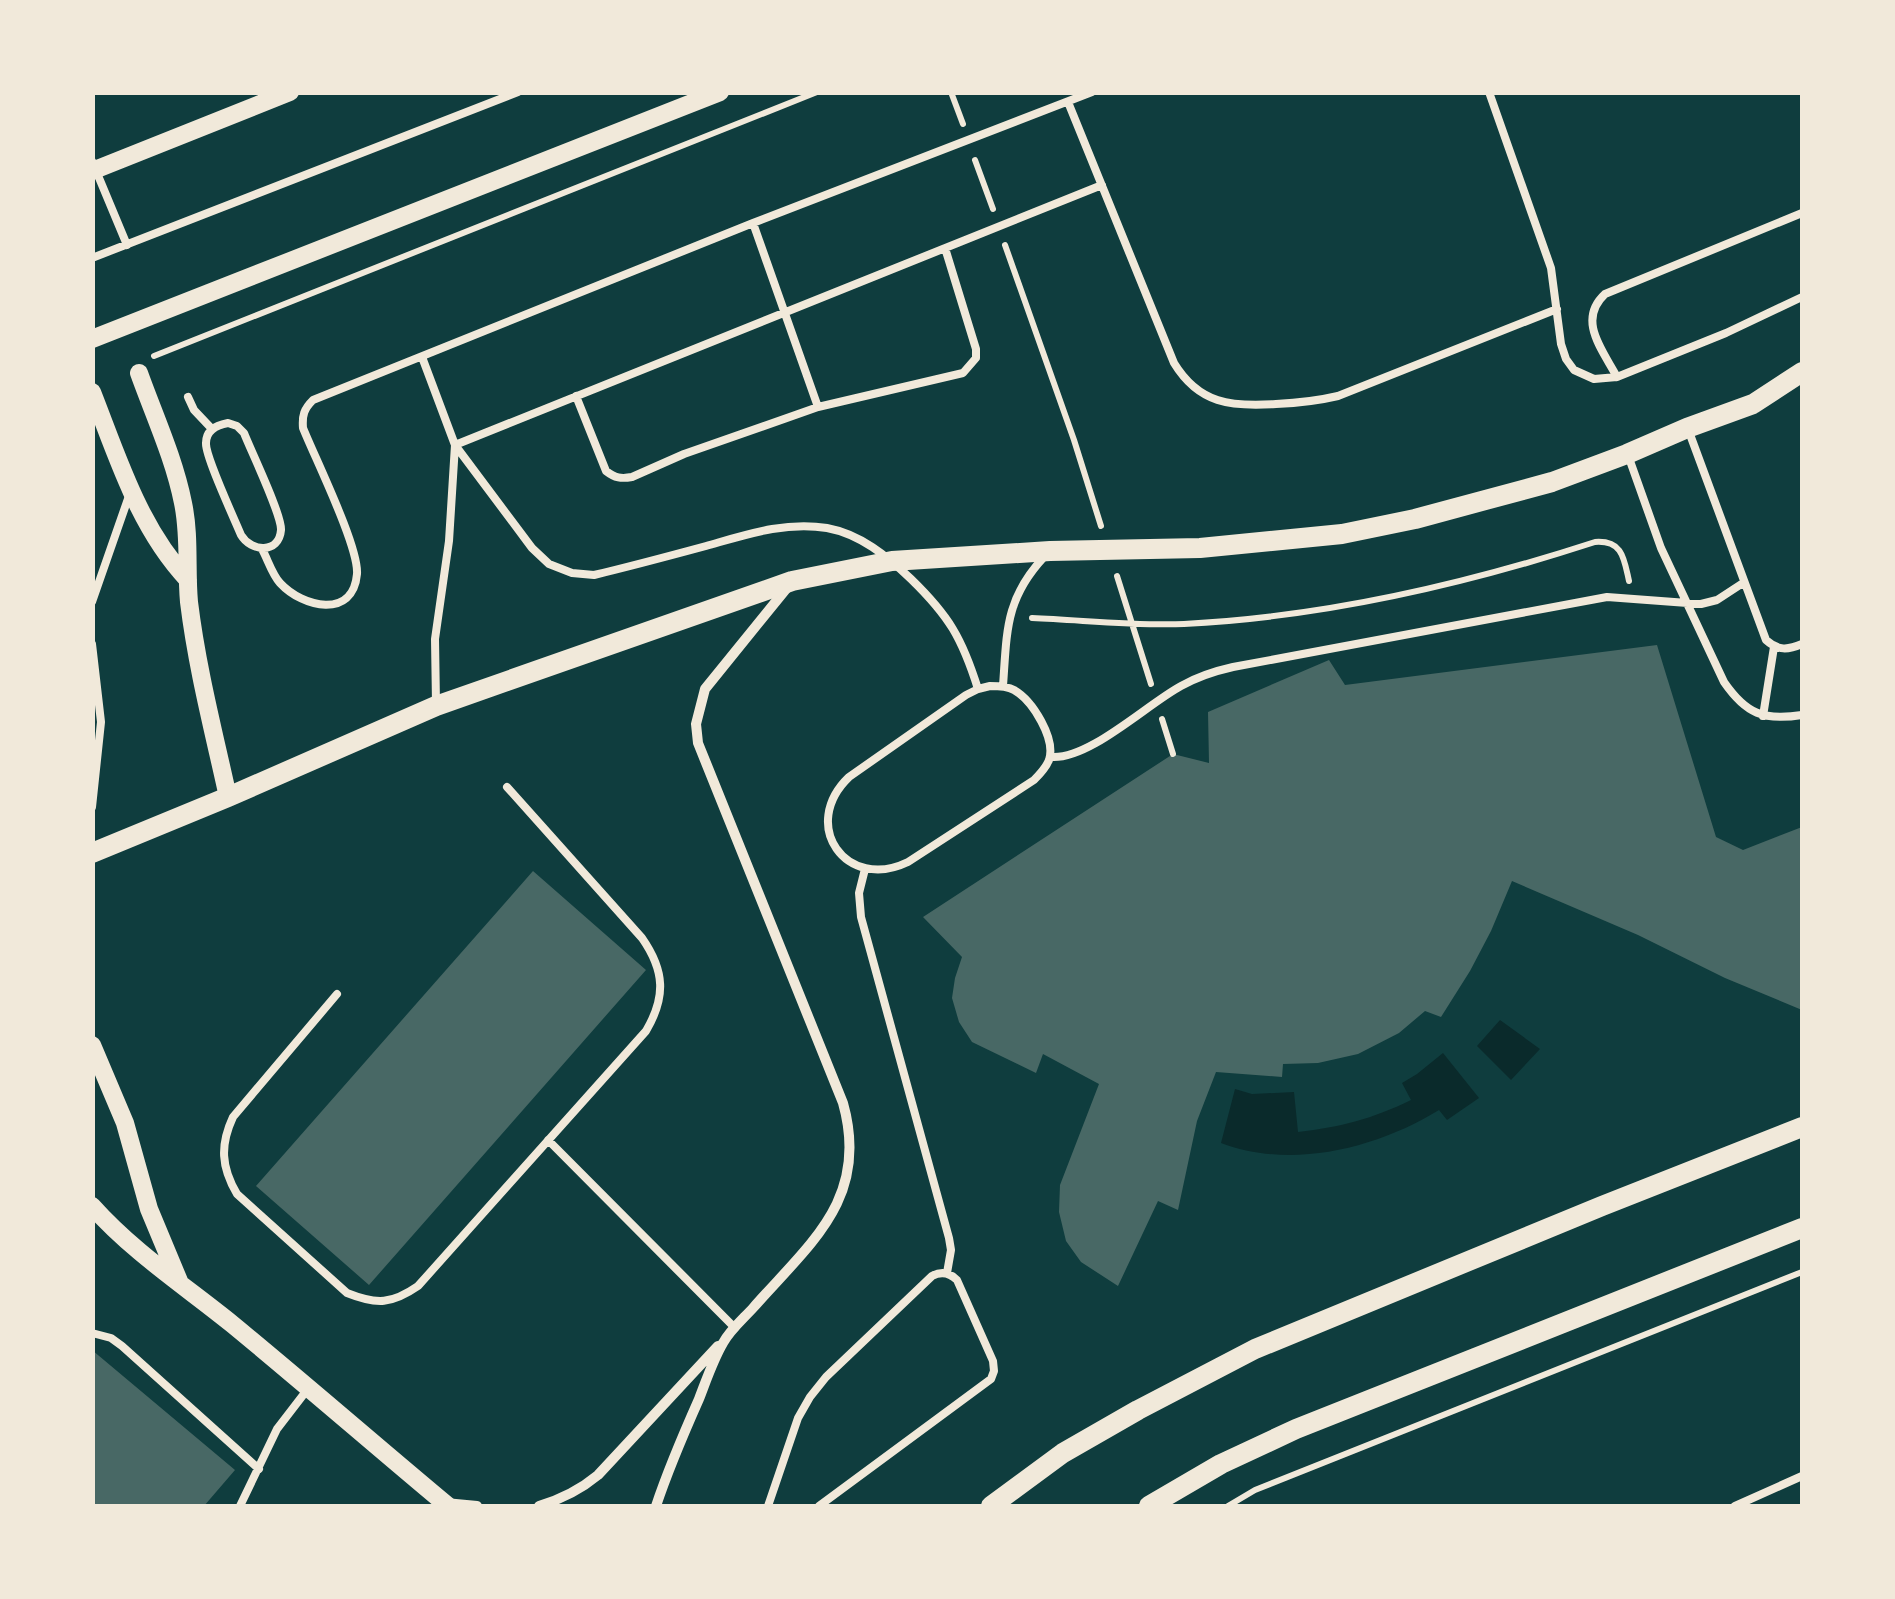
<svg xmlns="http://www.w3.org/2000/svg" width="1895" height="1599" font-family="'Nunito Sans',sans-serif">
<rect width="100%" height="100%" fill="#0f3d3e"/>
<path fill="#0a2a2b" d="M1500,1020L1540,1049L1511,1080L1477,1046Z
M1443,1053L1479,1098L1447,1120L1439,1110C1377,1148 1292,1170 1221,1143L1235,1089L1252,1094L1294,1092L1298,1132C1341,1127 1372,1119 1411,1100L1402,1083L1417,1074Z"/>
<path fill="#486865" d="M1657,645L1716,837L1743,850L1802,827V902L1800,903L1802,907V1010L1725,978L1638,935L1512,881L1491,931L1470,971L1441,1017L1425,1011L1399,1033L1358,1054L1318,1063L1283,1064L1282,1077L1216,1072L1197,1121L1178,1210L1158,1201L1118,1286L1081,1262L1066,1241L1059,1212L1060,1185L1099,1084L1043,1054L1036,1073L972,1042L959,1022L952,998L955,978L962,957L923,917L1173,754L1209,763L1208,712L1329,660L1345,685Z
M533,871L646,970L369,1285L256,1186Z
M92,1350L235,1470L204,1506H92Z"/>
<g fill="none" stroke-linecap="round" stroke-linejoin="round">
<path stroke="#f1e9da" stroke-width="6" d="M951,92L963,124
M975,160L993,209
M1005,245L1074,440L1101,526
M154,356L817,92
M1117,576L1151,684
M1032,618C1083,620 1133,626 1184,624C1323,617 1463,585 1595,542C1623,540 1624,559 1629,581
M1162,719L1173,754
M1228,1506L1255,1490L1802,1272"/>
<path stroke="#f1e9da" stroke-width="8" d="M1489,92L1551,268L1561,344L1566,359L1574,370L1594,379L1617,377L1726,333L1802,297
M1068,102L1174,363C1199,404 1231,407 1276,404C1297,403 1317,401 1338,396L1557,309
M92,161L127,245
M753,223L818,407
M92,258L518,92
M422,357L455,445L532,548L549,564L572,573L594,575C632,566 669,556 706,546C745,535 785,521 827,528C860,534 887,556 911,579C949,616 962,638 978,689
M1617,377C1602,349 1577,320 1605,294L1802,213
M576,396L606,471C615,478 621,479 632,477L684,454L818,407L963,373L976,358V349L945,248
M188,397L194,410L212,429
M228,423L237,426L244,433C251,451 282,515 281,530C279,554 251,552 241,535C234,518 205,456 206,443C206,430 217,425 228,423Z
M1688,429L1766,640C1778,651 1788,650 1802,644
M455,445L1102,185
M1629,458L1661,548L1724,682C1746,714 1764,721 1802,715
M262,549C268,560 272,574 280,583C303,608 353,619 357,574C359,547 315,458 303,428C302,415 304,409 313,400L753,223L1092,92
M92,602L130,493
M92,644L101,722L92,807
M990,686C998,686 1007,686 1014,690C1033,701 1056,739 1049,760C1046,768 1040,774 1034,780L908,862C846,892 799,825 849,777L966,695L978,689Z
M1003,686C1007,631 1005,599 1044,557
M436,704L435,639L449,541L455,445
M1763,716L1774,647
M1051,757C1089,760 1146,705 1181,686C1197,677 1215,671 1233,667L1607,597L1701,604L1717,600L1743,583
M865,869L859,893L861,917L949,1238L951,1250L947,1273
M337,994L233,1117C220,1145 221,1167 237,1194L347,1293C377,1305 392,1304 418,1286L646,1031C666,997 665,971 642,938L507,787
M548,1140L735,1328
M92,1333L111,1338L122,1346L259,1469
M240,1506L277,1429L307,1390
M768,1506L798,1418L810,1397L826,1377L932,1276C941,1271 949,1272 957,1280L993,1361L994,1371L991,1379L819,1506
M1735,1506L1802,1476"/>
<path stroke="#f1e9da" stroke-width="10" d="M445,1503L477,1506
M539,1506C562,1499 580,1490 598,1475L718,1346
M656,1506C668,1470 683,1435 699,1399C706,1381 713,1360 723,1343C730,1330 743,1319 753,1308C810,1243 870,1199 843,1103L698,743L696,724L705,689L786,589"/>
<path stroke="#f1e9da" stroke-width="18" d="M92,171L290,92
M92,339L720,92
M139,373C154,415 174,458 183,503C190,536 186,569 189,602C197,668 214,733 228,797
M92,392C118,458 139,528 188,580
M92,1045L125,1123L149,1209L179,1281
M92,1206C133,1252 185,1286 232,1324C305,1384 376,1446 448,1506"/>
<path stroke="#f1e9da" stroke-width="20" d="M92,853L228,797L436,706L792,581L892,561L1050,551L1200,548L1342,534L1415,519L1552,482L1627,454L1687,428L1753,404L1802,372
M991,1506L1063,1453L1138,1410L1255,1349L1602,1206L1802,1127
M1149,1506L1221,1464L1296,1429L1802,1228"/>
</g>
<rect width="1895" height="1599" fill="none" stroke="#f1e9da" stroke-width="190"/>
</svg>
